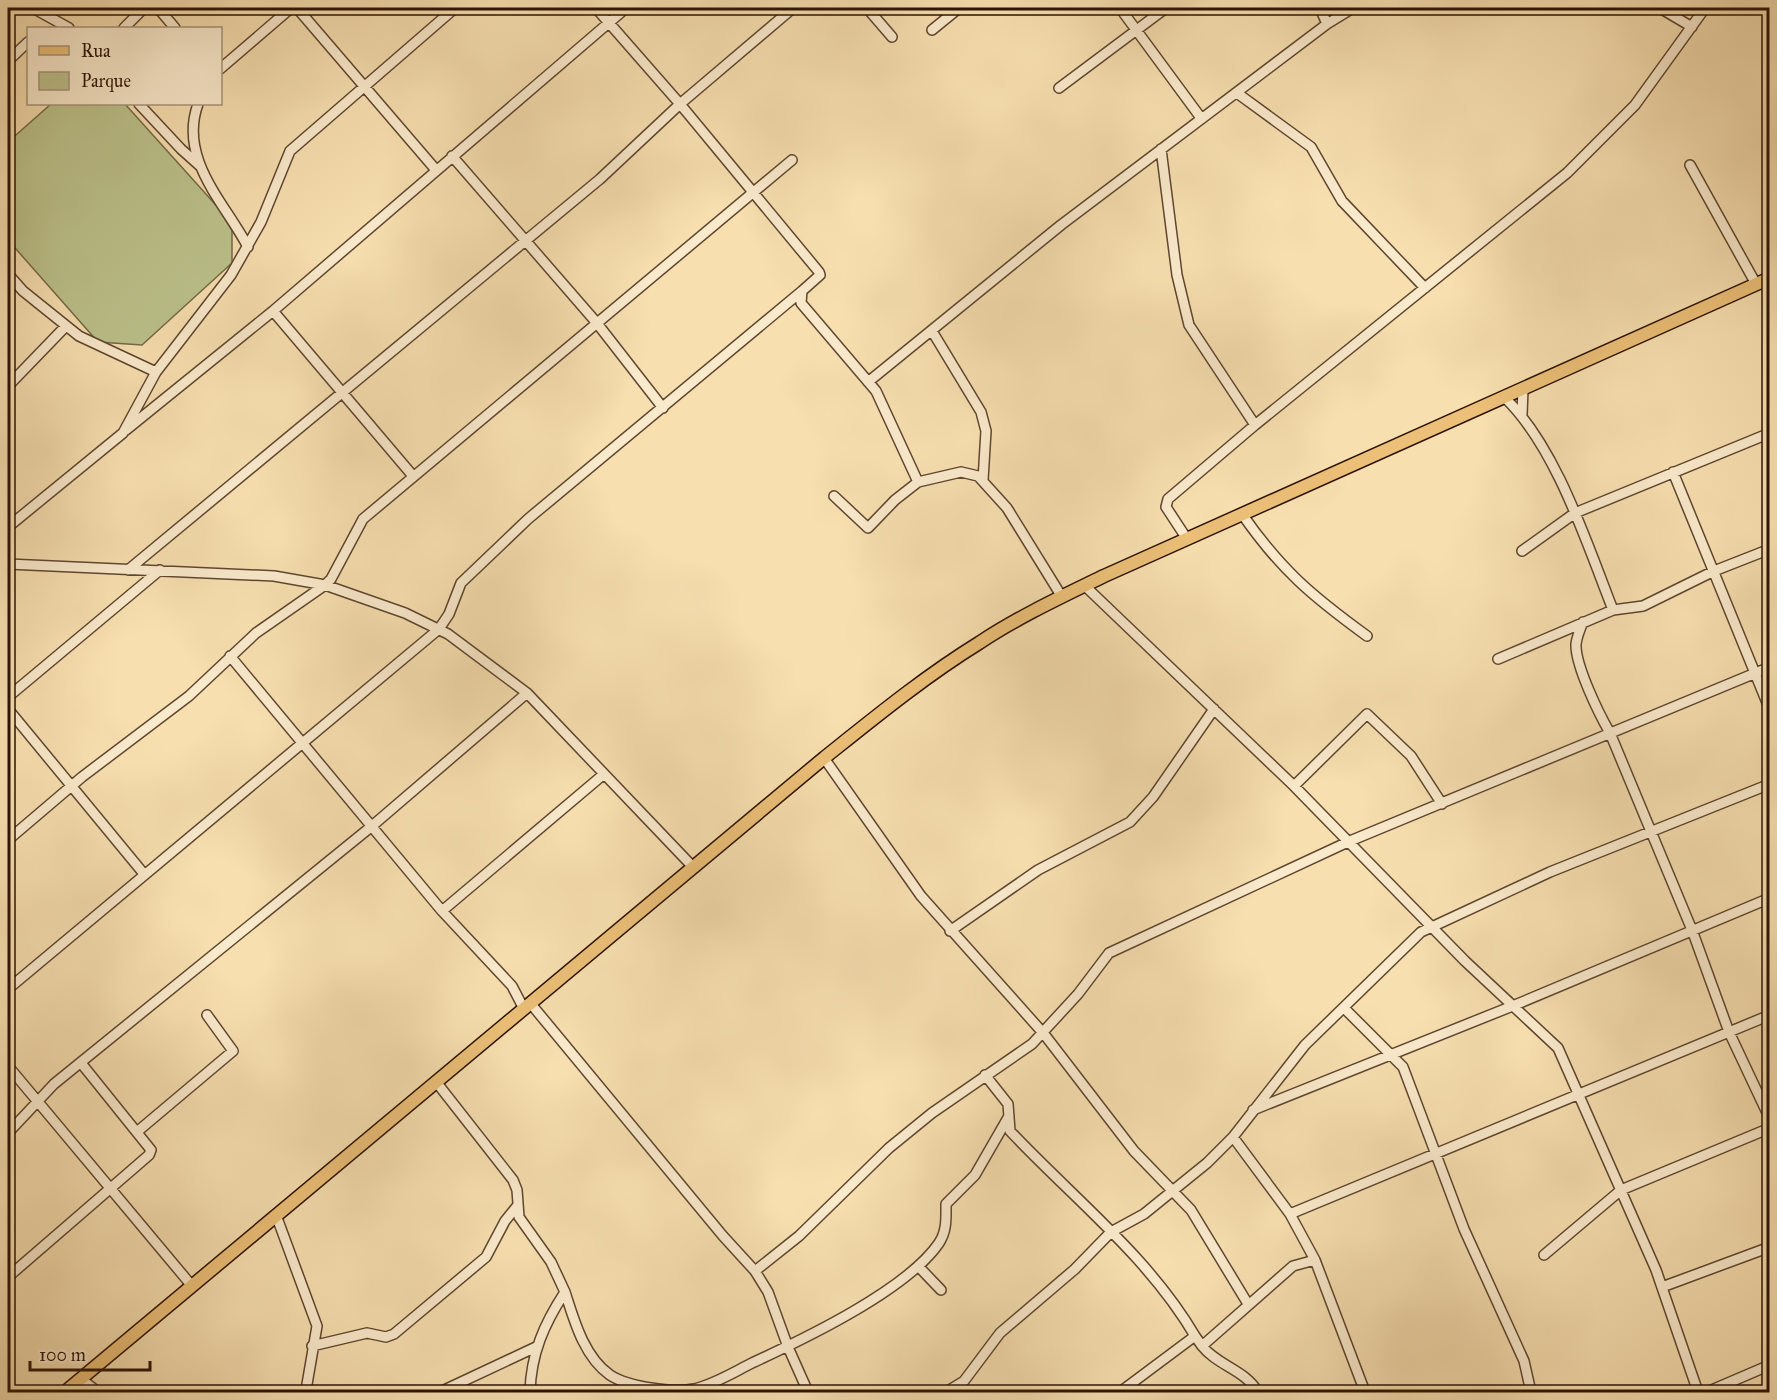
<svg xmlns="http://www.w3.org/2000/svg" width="1777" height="1400" font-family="'IM FELL Great Primer',serif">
<rect width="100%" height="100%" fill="#f7dfb0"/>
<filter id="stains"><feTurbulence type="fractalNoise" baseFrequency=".00333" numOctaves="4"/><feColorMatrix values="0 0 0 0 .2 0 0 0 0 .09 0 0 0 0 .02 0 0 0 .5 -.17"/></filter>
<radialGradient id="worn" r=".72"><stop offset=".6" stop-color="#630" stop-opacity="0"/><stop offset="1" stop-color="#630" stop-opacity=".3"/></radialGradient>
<path fill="#bcc28c" stroke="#746a48" stroke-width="1.5" d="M51,104H125L232,223V263L142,345L98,342L8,240V142Z"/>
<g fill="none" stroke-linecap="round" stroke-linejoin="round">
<defs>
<path id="minor" d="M33,8L69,28
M158,8L175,28
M297,8L436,170
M596,8L680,104L819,272L820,275L802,291L801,303L876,391L918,482
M867,8L892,37
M1120,8L1201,118
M1320,8L1327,24
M1660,8L1692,27
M124,28L144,8
M932,30L959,8
M8,61L28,42
M220,69L291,8
M1059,88L1166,8
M1237,93L1311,147L1342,201L1425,288
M139,104L181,149L200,166
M198,104C178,159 225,203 248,247
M1161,149L1177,275L1189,325L1255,425
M452,156L596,322L663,408
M1690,165L1756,284
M8,274L23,291L79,336L156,372
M273,311L413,476
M932,331L981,412L986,431L983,480
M868,382L1061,225L1327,24L1353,8
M8,386L65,327
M1504,397C1556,446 1587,544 1613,610
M1522,415L1523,389
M126,430L273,311L626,8
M1673,472L1770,710
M834,496L868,528L895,500L918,482L961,472L978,476L1007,508L1062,597
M1242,514C1281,570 1312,596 1367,636
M8,527L123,433L156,372L231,275L261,222L290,151L455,8
M1187,539L1166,507L1168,499L1255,425L1567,173L1635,105L1705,8
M1522,551L1575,513L1770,433
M8,564L274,576L325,585L405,613L448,634L527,693L693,867
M128,570L600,179L680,104L793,8
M1085,586L1294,786L1465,961L1558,1048L1656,1270L1698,1392
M1583,622C1580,629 1577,636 1576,644C1575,665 1599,714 1610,733L1692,930L1729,1032L1770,1119
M230,656L442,911L604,774
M1498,659L1613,610L1643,606L1714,571L1770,549
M8,697L160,570
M8,709L144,874
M824,758L921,896L1044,1034L1134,1151L1191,1210L1248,1304
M1294,786L1367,714L1411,756L1442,804
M8,840L82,777L189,696L256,633L325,585L331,579L363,519L792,160
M442,911L512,986L524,1009
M950,931L1038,870L1130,822L1153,797L1214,709
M8,989L439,629L449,614L461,583L528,519L802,291
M531,1004L723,1236L755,1271L768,1292L788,1347L808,1392
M1344,1008L1403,1067L1464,1229L1524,1361L1531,1392
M8,1066L192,1286
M985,1075L1008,1104L1010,1131C1073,1198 1148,1256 1195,1336
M437,1083L513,1180L517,1190L519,1217L551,1262L565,1292C544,1324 531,1354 530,1392
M1253,1110L1515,1005L1770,898
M138,1131L233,1051L207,1015
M8,1133L54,1084L372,826L527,693
M1233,1137L1290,1214L1315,1260L1365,1392
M1290,1214L1770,1015
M276,1215L317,1326L306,1390L308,1392
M1544,1255L1621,1190L1770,1128
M918,1266L941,1290
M755,1271L799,1236L889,1148L932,1113L1032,1044L1078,994L1109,953L1350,841L1770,667
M8,1277L149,1155L151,1150L81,1063
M1662,1287L1770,1247
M565,1292C574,1320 584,1357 610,1375C628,1387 673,1393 694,1389C715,1384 734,1372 752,1363C804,1339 907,1290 939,1243C947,1231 946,1218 946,1204L975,1175L1009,1116
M312,1346L367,1333L386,1337L394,1334L486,1257L505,1221L518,1205
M1202,1346C1218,1366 1244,1369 1258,1392
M81,1379L98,1392
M8,1387L12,1392
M440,1392L536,1347
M946,1392L964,1381L1000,1333L1075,1269L1111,1232L1144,1214L1207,1163L1233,1137L1305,1045L1421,932L1550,872L1770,784
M1120,1392L1195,1336L1202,1346L1293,1266L1315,1260
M1707,1392L1770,1365"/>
<path id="major" d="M65,1392L824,758C874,718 924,677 979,643C1018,617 1061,597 1104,576L1770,278"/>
</defs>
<use href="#minor" stroke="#5f4630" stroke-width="12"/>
<use href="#major" stroke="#2c1305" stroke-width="15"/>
<use href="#minor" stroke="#faeacc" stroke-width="9"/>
<use href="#major" stroke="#ecc078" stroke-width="12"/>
</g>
<rect width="1777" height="1400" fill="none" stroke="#f7dfb0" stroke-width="30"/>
<rect x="9" y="9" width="1759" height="1382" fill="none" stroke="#2c1305" stroke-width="3"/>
<rect x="15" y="15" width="1747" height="1370" fill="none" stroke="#2c1305" stroke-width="1.5"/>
<rect x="27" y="27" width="195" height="78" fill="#faeacc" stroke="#a8947c" stroke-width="1.5"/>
<rect x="39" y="46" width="30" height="9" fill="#ecc078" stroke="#a8947c" stroke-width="1.5"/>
<text x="81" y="57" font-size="18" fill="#2c1305">Rua</text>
<rect x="39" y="72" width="30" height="18" fill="#bcc28c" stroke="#a8947c" stroke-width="1.5"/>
<text x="81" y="87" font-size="18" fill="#2c1305">Parque</text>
<path d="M30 1361v9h120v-9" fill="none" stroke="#2c1305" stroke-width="3"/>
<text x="39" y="1361" font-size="18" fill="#2c1305" stroke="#faeacc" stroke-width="4.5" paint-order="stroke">100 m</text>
<rect width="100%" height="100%" filter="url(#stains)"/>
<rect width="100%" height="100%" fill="url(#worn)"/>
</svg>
